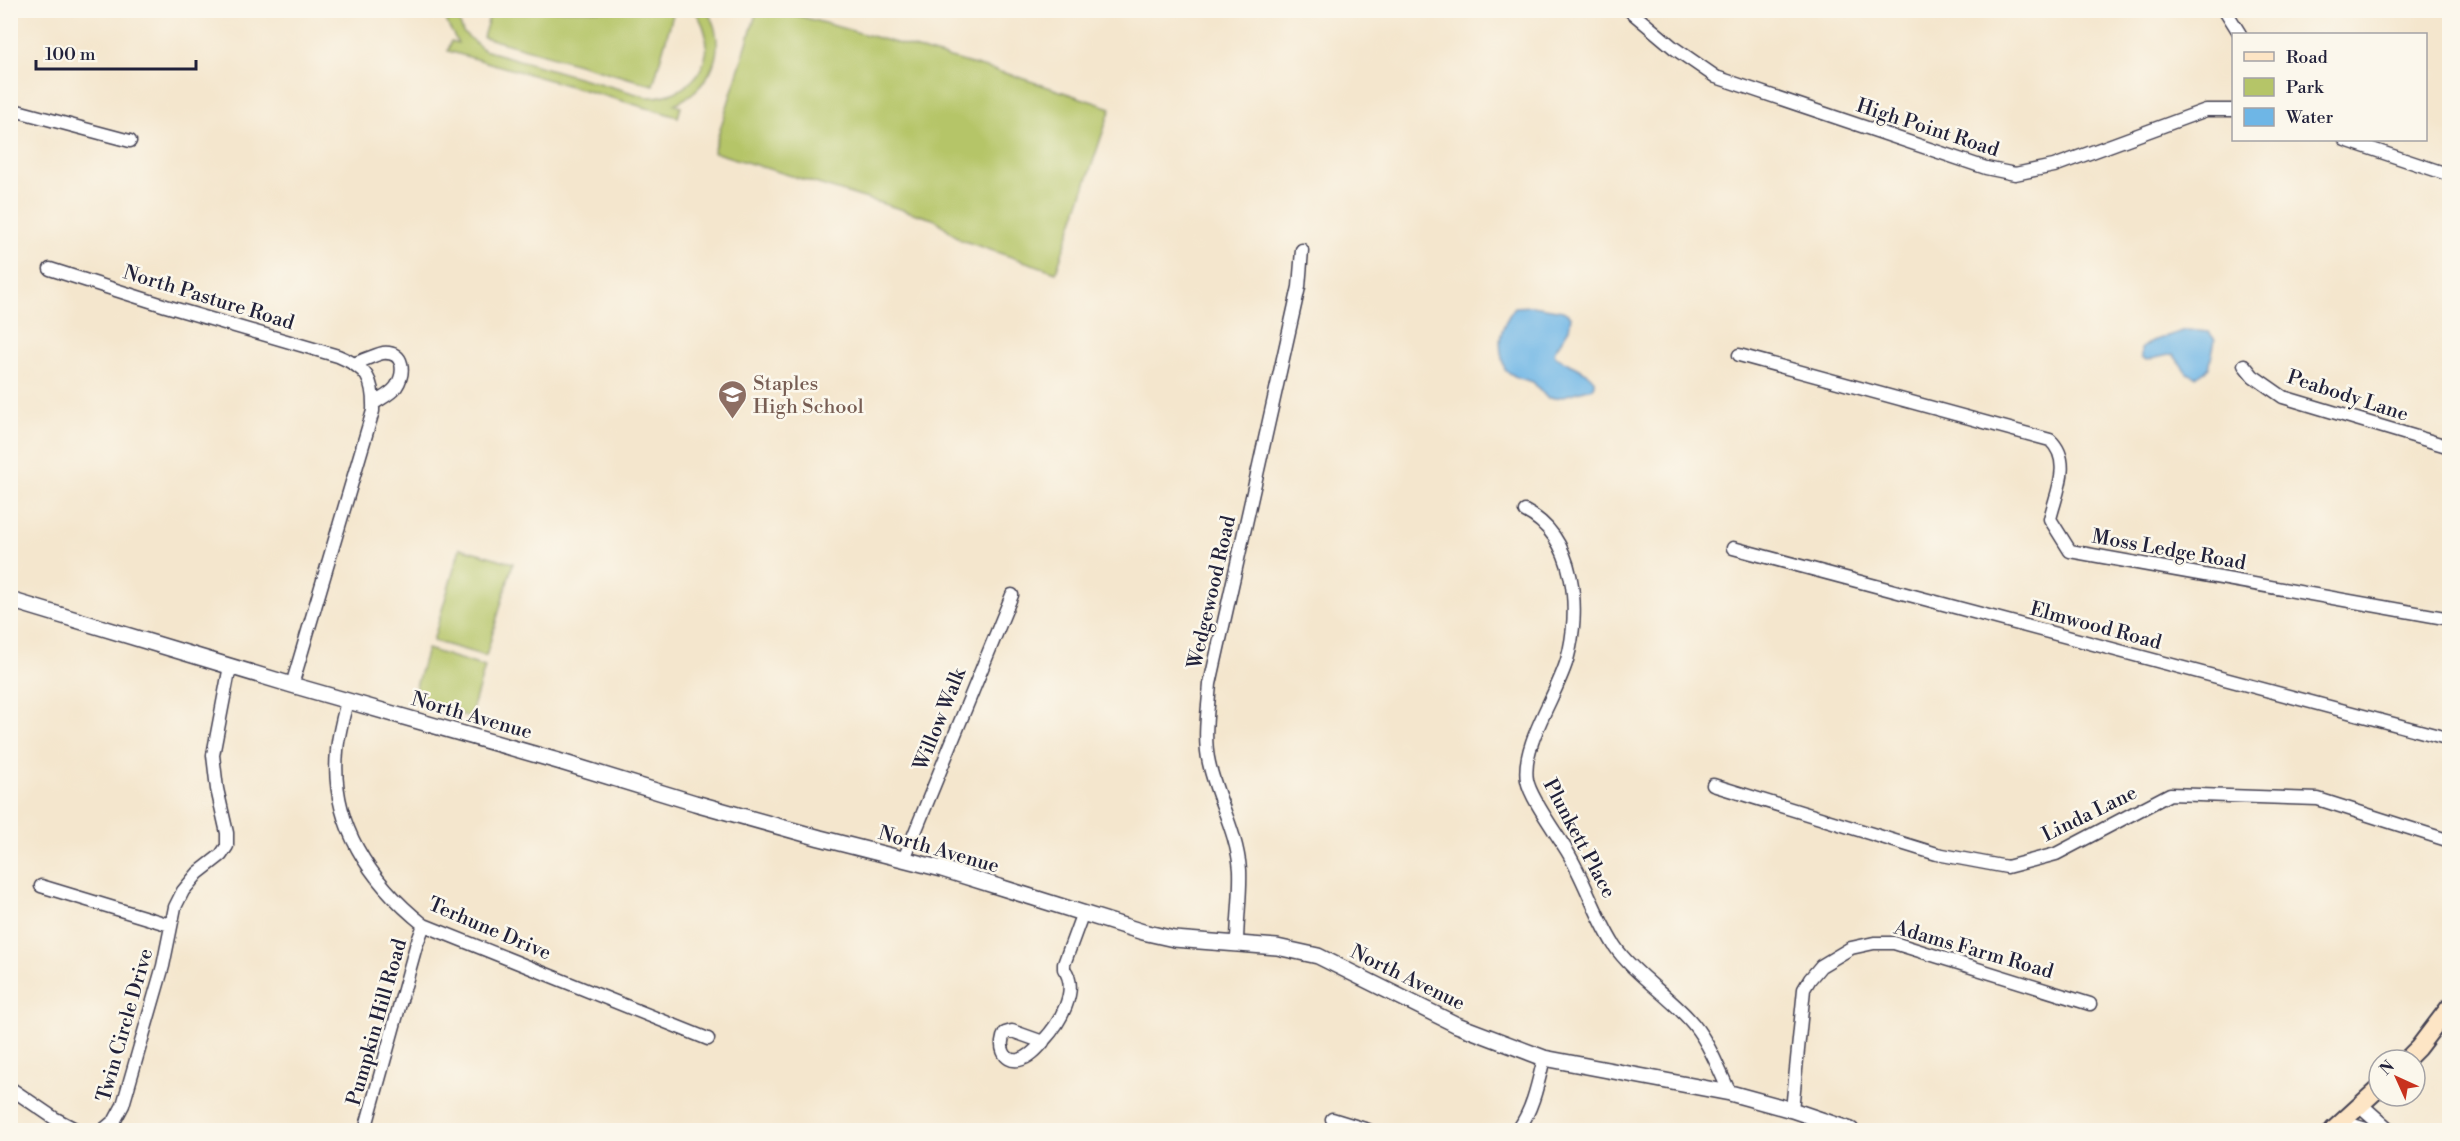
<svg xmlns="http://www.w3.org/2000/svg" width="2460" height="1141" font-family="'Libre Bodoni',serif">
<rect width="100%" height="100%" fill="#fbf7ec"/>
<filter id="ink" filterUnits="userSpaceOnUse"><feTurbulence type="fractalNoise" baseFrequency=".0167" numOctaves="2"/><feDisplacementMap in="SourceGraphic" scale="12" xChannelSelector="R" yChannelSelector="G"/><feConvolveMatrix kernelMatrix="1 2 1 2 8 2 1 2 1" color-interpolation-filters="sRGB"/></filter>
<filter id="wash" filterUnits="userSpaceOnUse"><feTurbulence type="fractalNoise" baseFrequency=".008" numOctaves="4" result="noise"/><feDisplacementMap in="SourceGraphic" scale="24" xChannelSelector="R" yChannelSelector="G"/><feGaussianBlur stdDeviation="1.35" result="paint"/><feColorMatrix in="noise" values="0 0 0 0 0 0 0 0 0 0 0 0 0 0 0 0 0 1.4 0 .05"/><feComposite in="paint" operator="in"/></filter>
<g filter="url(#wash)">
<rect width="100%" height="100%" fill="#f4e6cd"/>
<path fill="#b5c568" stroke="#6c7452" stroke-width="1.5" d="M444,11H455L463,32L484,50L647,97C696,99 724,51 695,11H707C730,47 711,89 674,104L681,107L678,117L448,51L451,41L458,43L448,25Z
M491,11V10L674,11L653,85L483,37Z
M757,11H781L1015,76L1111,108L1056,272L961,240L936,220L713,152Z
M460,548L513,563L486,656L433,641Z
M427,649L485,667L470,717L412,700Z"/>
<path fill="#6eb6e6" stroke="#486c90" stroke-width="1.5" d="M1533,306L1563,311L1571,316L1569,329L1554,352L1556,357L1587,373L1594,380V384L1592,388L1556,398H1547L1533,382L1516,377L1505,370C1497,343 1498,329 1515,307Z
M2186,330L2209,332L2215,340L2209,368L2196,377L2187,373L2173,354L2147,360L2141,358V349L2152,341Z"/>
</g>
<g filter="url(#ink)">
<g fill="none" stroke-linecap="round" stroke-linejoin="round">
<defs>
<path id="minor" d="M1629,10L1674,48L1716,77L1986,168L2015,174L2054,166L2206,110H2234
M2225,10L2240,34
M10,109L130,141
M2345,140L2450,175
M50,269L166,306L338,356C367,368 374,379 373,411L292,685
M1739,355L2050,440C2073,461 2056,493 2050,519L2070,551L2450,619
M356,363C365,360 374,355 383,353C405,351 405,373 396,387C391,394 380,399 373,404
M2244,365L2253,376L2283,397L2450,447
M1525,511C1576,537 1581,610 1567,660C1557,695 1521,745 1527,780C1530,798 1557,834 1567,851C1585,881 1595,915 1614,945C1630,970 1667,995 1688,1018C1708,1039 1718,1068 1730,1093
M1733,548L2450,739
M347,701C343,718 338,735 337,751C330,823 370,882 424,925L708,1039
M1713,785L1937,854L2007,867L2056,854L2170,794L2318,799L2450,841
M904,859L1012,595
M41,886L170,925
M1237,944C1237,919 1241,894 1240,870C1237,832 1217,799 1209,763C1203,737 1208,710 1210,684L1299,287L1302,250
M1043,1042L1012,1031L1005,1033C998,1044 1003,1063 1019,1060C1029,1058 1037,1049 1043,1042L1044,1040C1059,1024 1080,990 1064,969V964L1082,915
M10,1088L54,1118L77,1130
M1792,1110L1804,989L1810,979L1821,966L1851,948L1874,943H1894L2090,1004
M1332,1119L1368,1130
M103,1130L115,1120L123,1105L163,966L175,907L183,891L198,873L221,855L227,846V833L217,789L213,755L230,666
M365,1130L416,946L424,925
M1518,1130C1533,1109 1538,1083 1544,1058"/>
<path id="tertiary" d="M10,600L292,685L558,761L695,803L820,838L942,869L1143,932L1174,939L1277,947L1318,956L1457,1025L1544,1058L1730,1093L1792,1110L1851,1130
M2361,1106L2388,1130
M2341,1123L2364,1130"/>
<path id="secondary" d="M2406,1060L2418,1048L2450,1006
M2333,1130L2379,1088"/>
</defs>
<use href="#minor" stroke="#423f51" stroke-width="15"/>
<use href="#tertiary" stroke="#423f51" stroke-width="18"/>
<use href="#secondary" stroke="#423f51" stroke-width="20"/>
<use href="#minor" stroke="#fff" stroke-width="12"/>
<use href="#tertiary" stroke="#fff" stroke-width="15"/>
<use href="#secondary" stroke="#fde5c5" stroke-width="16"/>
</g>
</g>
<defs>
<symbol id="school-pin" viewBox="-11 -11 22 30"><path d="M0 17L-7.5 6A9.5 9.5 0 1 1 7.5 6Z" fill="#8d6e63" stroke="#fbf7ec"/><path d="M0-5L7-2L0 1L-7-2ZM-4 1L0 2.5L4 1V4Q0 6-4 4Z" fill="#fff"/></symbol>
</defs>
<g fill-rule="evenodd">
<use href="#school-pin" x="716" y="378" width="33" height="45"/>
</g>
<g text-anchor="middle" stroke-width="5" stroke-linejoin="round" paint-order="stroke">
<g font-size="20" fill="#22223b" stroke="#fbf7ec">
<text transform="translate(1928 127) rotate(18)" y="7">High Point Road</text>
<text transform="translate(209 297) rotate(17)" y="7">North Pasture Road</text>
<text transform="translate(2348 395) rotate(18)" y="7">Peabody Lane</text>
<text transform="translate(2169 549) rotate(10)" y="7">Moss Ledge Road</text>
<text transform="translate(1211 592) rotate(-77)" y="7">Wedgewood Road</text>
<text transform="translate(2096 625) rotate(15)" y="7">Elmwood Road</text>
<text transform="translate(472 715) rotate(16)" y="7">North Avenue</text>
<text transform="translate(939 719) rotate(-68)" y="7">Willow Walk</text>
<text transform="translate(2089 813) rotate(-26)" y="7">Linda Lane</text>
<text transform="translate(1580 838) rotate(62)" y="7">Plunkett Place</text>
<text transform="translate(939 849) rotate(16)" y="7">North Avenue</text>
<text transform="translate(490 928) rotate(23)" y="7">Terhune Drive</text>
<text transform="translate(1974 949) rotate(16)" y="7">Adams Farm Road</text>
<text transform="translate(1408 977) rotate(26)" y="7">North Avenue</text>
<text transform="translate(376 1022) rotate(-74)" y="7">Pumpkin Hill Road</text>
<text transform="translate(124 1025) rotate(-74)" y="7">Twin Circle Drive</text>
</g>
<g font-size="20" fill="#785e54" stroke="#fbf7ec" text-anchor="start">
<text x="753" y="390">Staples<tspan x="753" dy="23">High School</tspan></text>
</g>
</g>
<rect width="2460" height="1141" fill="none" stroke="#fbf7ec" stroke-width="36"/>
<rect x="2232" y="33" width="195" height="108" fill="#fbf7ec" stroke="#a4a2a5" stroke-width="1.5"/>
<rect x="2244" y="52" width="30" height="9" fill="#fde5c5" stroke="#a4a2a5" stroke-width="1.5"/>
<text x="2286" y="63" font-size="18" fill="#22223b">Road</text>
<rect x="2244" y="78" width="30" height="18" fill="#b5c568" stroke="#a4a2a5" stroke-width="1.5"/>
<text x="2286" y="93" font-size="18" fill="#22223b">Park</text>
<rect x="2244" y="108" width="30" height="18" fill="#6eb6e6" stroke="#a4a2a5" stroke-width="1.5"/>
<text x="2286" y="123" font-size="18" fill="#22223b">Water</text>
<g transform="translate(2397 1078) rotate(315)"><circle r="28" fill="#fbf7ec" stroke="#a4a2a5" stroke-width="1.5"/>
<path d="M0-4.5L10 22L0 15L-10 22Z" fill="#c8321e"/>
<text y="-9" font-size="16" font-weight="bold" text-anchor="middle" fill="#22223b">N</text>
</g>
<path d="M36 60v9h160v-9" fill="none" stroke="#22223b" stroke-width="3"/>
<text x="45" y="60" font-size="18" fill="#22223b" stroke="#fbf7ec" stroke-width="4.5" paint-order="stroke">100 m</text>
</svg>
